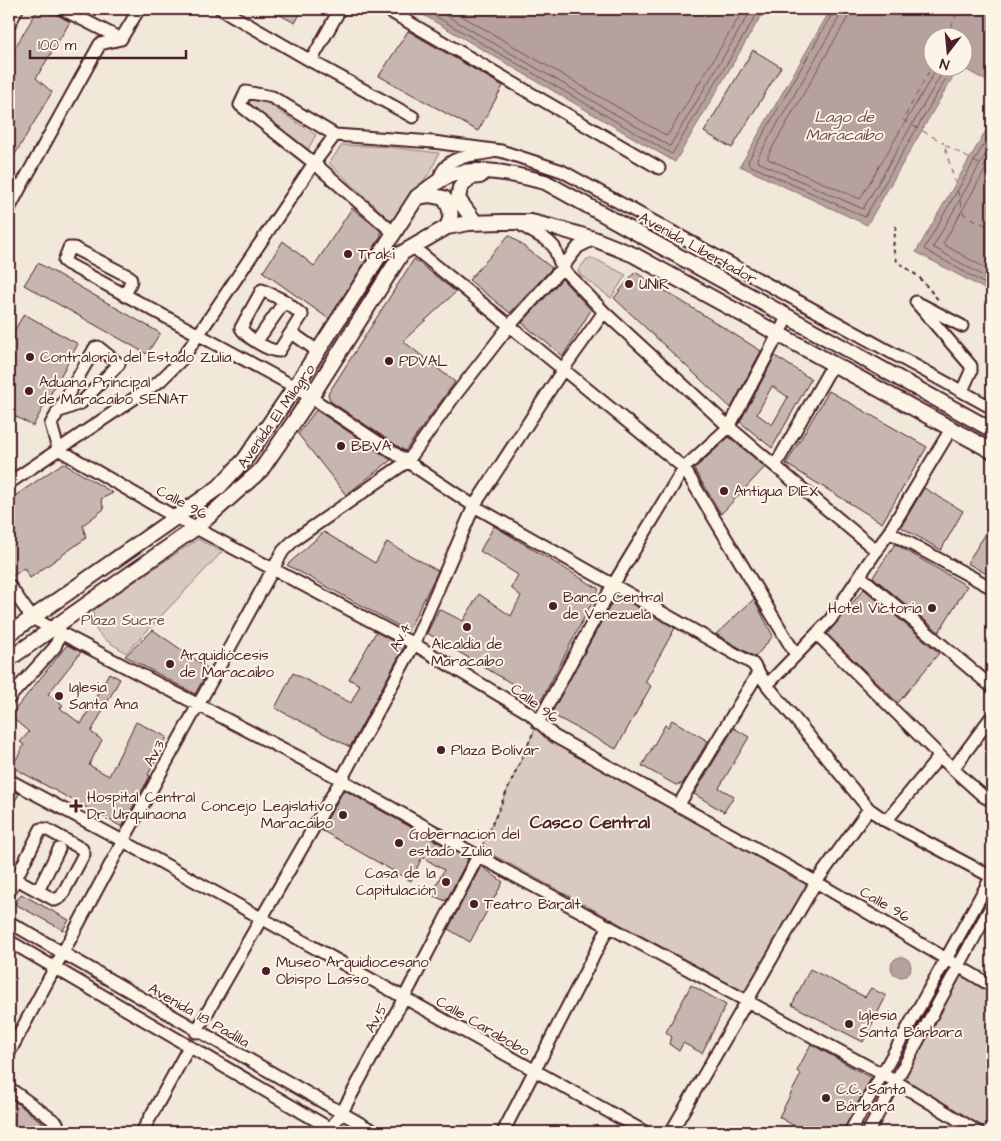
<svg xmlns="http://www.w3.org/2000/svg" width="1001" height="1141" font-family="'Architects Daughter',sans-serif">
<rect width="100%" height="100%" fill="#f1e8da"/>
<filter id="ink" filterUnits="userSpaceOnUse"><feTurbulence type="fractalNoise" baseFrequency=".02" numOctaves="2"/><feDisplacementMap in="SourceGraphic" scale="10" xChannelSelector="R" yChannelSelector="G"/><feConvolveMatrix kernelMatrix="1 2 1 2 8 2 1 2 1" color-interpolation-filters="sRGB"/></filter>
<g filter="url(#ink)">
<path fill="#d8cac0" stroke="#917476" d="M249,98L261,99L316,135L307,151L248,106Z
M342,145L389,147L439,153L431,171L392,222L329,163Z
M587,259H595L626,275L611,298L580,275L578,270Z
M198,539L222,552L126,653C106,639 89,635 94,609Z
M536,727L816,882L752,996L481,848Z
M951,963L992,987V1132H987L888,1076Z"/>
<path fill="#b6a19c" stroke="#8b6d6f" d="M413,9H765L675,162Z
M831,9H992V84L963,68L964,38H934V68H958L867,225L740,166Z
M992,120V293L916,252Z
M891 967a10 10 0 1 1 20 0a10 10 0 1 1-20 0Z"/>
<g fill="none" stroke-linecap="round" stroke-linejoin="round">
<path stroke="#755358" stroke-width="1" d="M423,9L672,154L760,9
M435,9L670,146L752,9
M450,9L667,136L744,9
M835,9L748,161L749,165L865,217L952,68
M841,9L840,16L757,159L758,162L863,209L945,68
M849,9L847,19L768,155V159L860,199L937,68
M992,130L924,249L992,288
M992,143L933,247L992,281
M992,158L943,244L992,272"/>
<path stroke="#704c53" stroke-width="1" stroke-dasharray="6 5" stroke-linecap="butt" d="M946,38L959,9
M934,62L903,120L944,143
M992,153L984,167L944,144L964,214L992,229"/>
</g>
<path fill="#c7b6af" stroke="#4a1f2b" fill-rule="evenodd" d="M38,9H47L70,22L36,78L52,92L14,156L9,152V58Z
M269,9H303L295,23Z
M408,31L503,86L478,131L379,76Z
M753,50L781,67L732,148L704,132Z
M352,208L381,231V236L329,319L263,272L283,241L314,266Z
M509,235L552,268L510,313L469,280Z
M414,259L456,292L403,341L455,382L405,451L330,401L328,394Z
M38,263L160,333L147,354L24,285Z
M635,272L761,351L731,408L614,298Z
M562,279L591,310L563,356L522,323Z
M24,314L78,344L33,426L9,413V340Z
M775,356L811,379L772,448L740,422ZM772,386L788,397L772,425L757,414Z
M829,391L927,447L882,523L786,464Z
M316,410L391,460L346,495L298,434Z
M729,437L765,467L721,514L694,469Z
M63,463L113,493L101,499L104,509L83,525L86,538L30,578L24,568L12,577L9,573V500Z
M924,488L963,511L941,550L901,527Z
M992,524V577L967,563Z
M494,526L599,589L541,701L427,633L439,609L463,621L479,594L511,616L521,596L511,588L518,575L480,551Z
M324,532L375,563L387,542L438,571L408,631L287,565Z
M895,544L967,586L939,632L873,577Z
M864,589L939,653L898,703L827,634Z
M616,595L675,628L645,682L651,686L616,749L551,714Z
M754,599L773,636L755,657L716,634Z
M153,630L209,669L195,694L125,656Z
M376,632L404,647L350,747L275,708L293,673L351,703L360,685L349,679Z
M67,645L81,652L48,694L63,705L60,708L81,724L109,673L120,679L91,732L102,740L89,765L109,776L136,722L167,737L148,775L150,776L122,827L12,767L24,745L20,742L29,732L10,716Z
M672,720L708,741L682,784L676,785L642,766L665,725L668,727Z
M734,728L749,737L719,788L734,796L724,812L694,794Z
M9,788L19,794L9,812Z
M344,790L468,859L446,901L431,895L444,870L422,857L411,881L321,830Z
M481,866L503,882L470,942L448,929Z
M21,894L69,920L63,930L15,904Z
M810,969L865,997L871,988L886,996L863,1042L792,1005Z
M691,985L726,1005L702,1053L683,1043L679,1051L669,1044L672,1037L666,1032Z
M811,1044L871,1078L843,1132H793L796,1127L779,1117L801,1074L797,1071Z
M9,1097L47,1126L43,1132H9Z"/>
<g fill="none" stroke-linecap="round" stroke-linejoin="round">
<defs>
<path id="minor" d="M62,9L121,39
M221,9L311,61L413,117
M386,9L659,168
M9,25L17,9
M311,61L340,9
M335,135L314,163L395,234
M9,182L20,188L100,44L121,39L139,9
M438,182C445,154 468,157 492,152
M9,209L20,188
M516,222L548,241L554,247L562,268L604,312L729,427L775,466
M413,247L684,468L796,655
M262,290L285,301L302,315L279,351C268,351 246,337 241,328Z
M125,296L131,281L130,277L74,248H69L64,261L68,264L295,387L474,506L753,664L767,685L869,809L886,821L992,877
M916,302L971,366V371L962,391
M922,305L962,326
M292,333L319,352
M257,341L285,301
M833,364L775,466L877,551
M57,412L81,403L119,364L98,347L95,348L51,424L58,449L175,517L414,644L529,713L554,736L816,882L992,986
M9,483L160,381L182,359L314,163L240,105L246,92L272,97L335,135L433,142L501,151L562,171L992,408
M889,532L992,588
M860,576L992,687
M9,585L32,618L329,773L478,856L895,1081L978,1132
M817,634L953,769L983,796L992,801
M767,685L830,620L889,532L951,429
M9,698L55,647L61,632
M538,723L613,585L684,468L729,427L788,316
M953,769L992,716
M9,780L123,841L645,1132
M678,806L758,673
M886,821L940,756
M38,891L59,849
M9,892L41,829H46L82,849L84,854L61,897L55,900L16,879
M9,922L375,1132
M9,941L336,1132
M196,1032L341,780L414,644L474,506L564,368L604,312
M9,1053L123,841L283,551L294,540L408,461L453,398L510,325L562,268L578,247L594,239
M9,1088L57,1123L53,1132
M142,1132L189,1047
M328,1132L341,1114L404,998L478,856
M503,1132L609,926
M671,1132L816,882L869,809
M850,1132L992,876
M868,1132L992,905"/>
<path id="major" d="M417,197L429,195L444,198C451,209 453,215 447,227
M475,222L458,199L460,188L470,177L480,176
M9,634L219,487L245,459L295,387L417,197C428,189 440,178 453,174C482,166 517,175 545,182L992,430
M9,659L197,527L261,470L311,397L402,253L447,227L469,223L502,222H531L564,230L594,239L634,255L992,451"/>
</defs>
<use href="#minor" stroke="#4a1f2b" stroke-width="15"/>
<use href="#major" stroke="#4a1f2b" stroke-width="18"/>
<path stroke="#4a1f2b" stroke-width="2" stroke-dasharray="4 4" stroke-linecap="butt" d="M896,226L893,248L897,261L919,277L940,302
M482,847L533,733"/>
<use href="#minor" stroke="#fcf5e5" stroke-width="11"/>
<use href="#major" stroke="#fcf5e5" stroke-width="14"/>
</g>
</g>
<g fill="#4a1f2b" stroke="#fcf5e5" stroke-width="2">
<circle cx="348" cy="254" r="5"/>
<circle cx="629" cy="284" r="5"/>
<circle cx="30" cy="357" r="5"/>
<circle cx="389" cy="361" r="5"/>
<circle cx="29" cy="391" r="5"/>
<circle cx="341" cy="446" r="5"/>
<circle cx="724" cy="491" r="5"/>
<circle cx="553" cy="606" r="5"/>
<circle cx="932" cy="608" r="5"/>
<circle cx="467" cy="627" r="5"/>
<circle cx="170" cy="664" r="5"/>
<circle cx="59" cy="696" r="5"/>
<circle cx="441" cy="750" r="5"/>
<path d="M73.5 798.5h5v5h5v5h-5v5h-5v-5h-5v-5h5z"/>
<circle cx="343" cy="815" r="5"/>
<circle cx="399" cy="843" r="5"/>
<circle cx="446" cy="882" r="5"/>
<circle cx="474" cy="904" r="5"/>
<circle cx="266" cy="971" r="5"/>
<circle cx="849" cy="1024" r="5"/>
<circle cx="826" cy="1098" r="5"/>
</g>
<g text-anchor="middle" stroke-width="4" stroke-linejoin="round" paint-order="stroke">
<g font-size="15" fill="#4a1f2b" stroke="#fcf5e5">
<text transform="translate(698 248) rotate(29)" y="5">Avenida Libertador</text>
<text transform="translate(276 416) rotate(-55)" y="5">Avenida El Milagro</text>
<text transform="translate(182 502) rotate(28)" y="5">Calle 96</text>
<text transform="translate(400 637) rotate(-64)" y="5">Av.4</text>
<text transform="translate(535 703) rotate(36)" y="5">Calle 96</text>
<text transform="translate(154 753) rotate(-61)" y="5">Av.3</text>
<text transform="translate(885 904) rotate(30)" y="5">Calle 96</text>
<text transform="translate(199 1015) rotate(30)" y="5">Avenida 18 Padilla</text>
<text transform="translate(376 1018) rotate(-61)" y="5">Av,5</text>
<text transform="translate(483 1026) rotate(30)" y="5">Calle Carabobo</text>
</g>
<g font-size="15" fill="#4a1f2b" stroke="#fcf5e5" text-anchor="start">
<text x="358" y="259">Traki</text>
<text x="639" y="289">UNIR</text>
<text x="40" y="362">Contraloría del Estado Zulia</text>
<text x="399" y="366">PDVAL</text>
<text x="39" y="387">Aduana Principal<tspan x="39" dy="17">de Maracaibo SENIAT</tspan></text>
<text x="351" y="451">BBVA</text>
<text x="734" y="496">Antigua DIEX</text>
<text x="563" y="602">Banco Central<tspan x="563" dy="17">de Venezuela</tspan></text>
<text x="922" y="613" text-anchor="end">Hotel Victoria</text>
<text x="467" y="649" text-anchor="middle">Alcaldía de<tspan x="467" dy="17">Maracaibo</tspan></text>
<text x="180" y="660">Arquidiócesis<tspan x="180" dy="17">de Maracaibo</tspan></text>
<text x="69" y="692">Iglesia<tspan x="69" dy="17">Santa Ana</tspan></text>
<text x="451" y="755">Plaza Bolívar</text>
<text x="87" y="802">Hospital Central<tspan x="87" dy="17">Dr. Urquinaona</tspan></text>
<text x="333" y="811" text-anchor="end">Concejo Legislativo<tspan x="333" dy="17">Maracaibo</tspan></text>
<text x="409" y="839">Gobernacion del<tspan x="409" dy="17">estado Zulia</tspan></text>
<text x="436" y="878" text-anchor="end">Casa de la<tspan x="436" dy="17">Capitulación</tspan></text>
<text x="484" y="909">Teatro Baralt</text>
<text x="276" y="967">Museo Arquidiocesano<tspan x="276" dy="17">Obispo Lasso</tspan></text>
<text x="859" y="1020">Iglesia<tspan x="859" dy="17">Santa Bárbara</tspan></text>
<text x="836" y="1094">C.C. Santa<tspan x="836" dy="17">Bárbara</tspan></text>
</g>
<g font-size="15" fill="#6e4a50" stroke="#fcf5e5">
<text x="123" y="625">Plaza Sucre</text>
</g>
<g font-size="16" font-style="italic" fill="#704c53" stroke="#fcf5e5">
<text x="844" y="122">Lago de<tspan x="844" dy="18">Maracaibo</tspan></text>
</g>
<g font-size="18" font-weight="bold" fill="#4a1f2b" stroke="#fcf5e5">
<text x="590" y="828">Casco Central</text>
</g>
</g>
<rect width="1001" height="1141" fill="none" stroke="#fcf5e5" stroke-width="30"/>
<rect x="15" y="15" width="971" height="1111" fill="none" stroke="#4a1f2b" stroke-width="2" filter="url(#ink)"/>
<g transform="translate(948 52) rotate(196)"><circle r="24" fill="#fcf5e5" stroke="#b59f9b"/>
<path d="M0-4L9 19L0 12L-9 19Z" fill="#4a1f2b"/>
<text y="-8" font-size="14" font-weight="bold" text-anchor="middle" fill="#4a1f2b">N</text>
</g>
<path d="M30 50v8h156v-8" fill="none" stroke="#4a1f2b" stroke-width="2.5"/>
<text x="38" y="50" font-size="15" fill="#4a1f2b" stroke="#fcf5e5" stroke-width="4" paint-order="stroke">100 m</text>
</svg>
